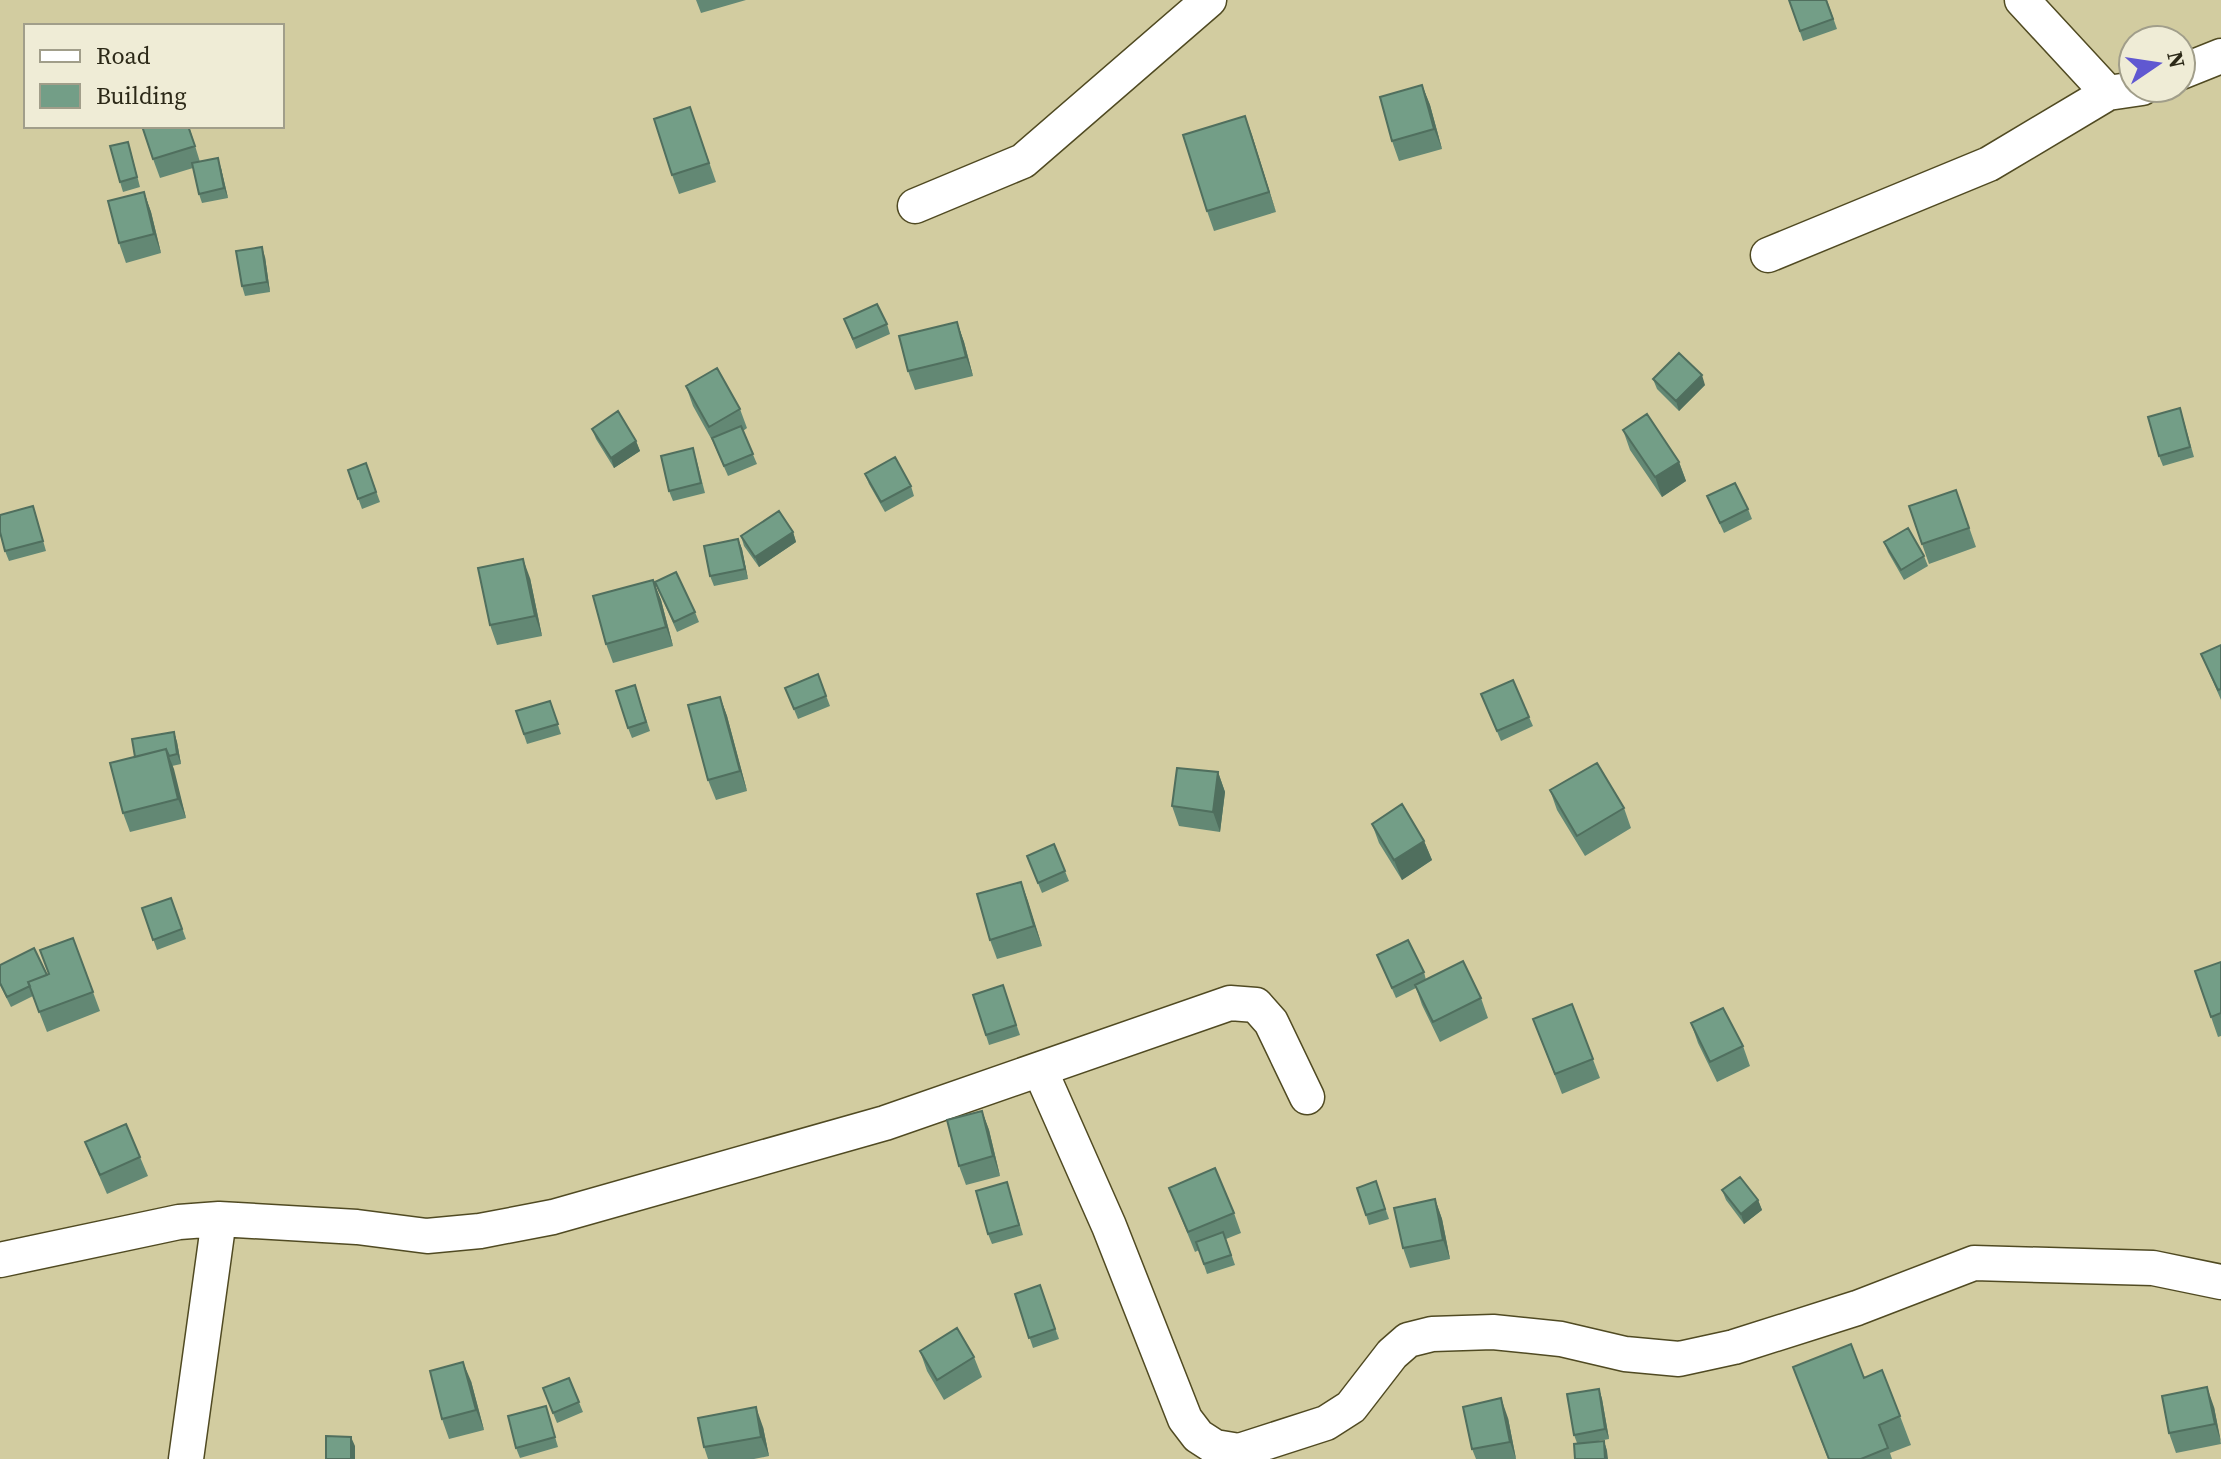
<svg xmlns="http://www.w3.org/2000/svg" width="2221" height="1459" font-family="'Source Serif 4',serif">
<rect width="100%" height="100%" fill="#d2cca0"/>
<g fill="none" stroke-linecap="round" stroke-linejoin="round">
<defs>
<path id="street" d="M2022,0L2108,93
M2181,72L2221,56
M915,206L1023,161L1209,0
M1768,255L1989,164L2108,93L2142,88
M1040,1070L1109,1226L1185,1419L1198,1436L1215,1447L1239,1451L1326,1423L1351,1407L1392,1354L1408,1340L1432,1334L1493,1332L1561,1339L1625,1354L1679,1359L1734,1347L1857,1308L1974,1263L2153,1268L2221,1282
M0,1260L179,1222L219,1219L357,1227L427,1236L480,1231L553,1217L885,1123L1230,1003L1256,1005L1271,1022L1307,1097
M186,1459L219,1219"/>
</defs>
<use href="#street" stroke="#504a22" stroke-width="37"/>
<use href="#street" stroke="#fff" stroke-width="34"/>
</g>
<path fill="#638874" d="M696,0H746L701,13Z
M1789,0H1827L1837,29L1803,41Z
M1422,85L1430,105L1442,149L1399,161L1392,141Z
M690,107L716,182L679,194L672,175Z
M1245,116L1276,212L1214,231L1207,211Z
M189,126L200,162L221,168L228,198L202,203L199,194L193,168L160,178L153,159Z
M131,152L140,187L123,192L120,182Z
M144,192L151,212L161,253L126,263L119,243Z
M265,257L270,292L245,296L242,286Z
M844,319L887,324L890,334L856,349Z
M957,322L964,342L973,376L915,390L908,371Z
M1653,379L1705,385L1679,411L1657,389Z
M686,386L740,409L747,428L743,431L757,464L728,476L713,442L693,406Z
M2183,418L2194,457L2163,466L2159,456Z
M592,429L636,441L640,451L614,468L596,439Z
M1623,430L1679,462L1686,481L1662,497L1630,450Z
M696,458L705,493L673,501L669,491Z
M366,463L380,502L362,509L348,470Z
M865,474L911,486L914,496L885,512L869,484Z
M1956,490L1976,547L1929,564L1922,544Z
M1707,496L1748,509L1752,519L1724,533Z
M36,516L46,551L9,561L5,551Z
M793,532L796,542L759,567L744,546L741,536Z
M738,539L742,549L748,579L714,586L710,576Z
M1884,542L1924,556L1928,566L1904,580L1888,552Z
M530,578L542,636L497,645L490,625Z
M653,580L661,600L673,646L613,663L606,644Z
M655,582L695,612L699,622L677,632Z
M2221,645V700L2201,654Z
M818,674L830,706L798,719L785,688Z
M635,685L650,731L632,738L628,728Z
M1481,694L1529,717L1533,726L1501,741Z
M720,697L727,716L747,791L716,800L708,780Z
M550,701L561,734L527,744L516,711Z
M174,732L177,742L181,764L172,766L186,818L130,832L123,813L135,757Z
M1218,772L1225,792L1220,832L1179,826L1172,806Z
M1550,790L1624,808L1631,828L1585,856L1557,810Z
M1372,824L1424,841L1432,860L1402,880L1379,843Z
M1054,844L1069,881L1042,893L1027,856Z
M1021,882L1042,946L997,959L990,940Z
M171,898L186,939L157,950L142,908Z
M73,938L100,1011L47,1032L33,996L11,1007L0,985V965L47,975L49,974Z
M1377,955L1424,972L1426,980L1481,998L1488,1018L1440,1042L1422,1005L1416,988L1396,998Z
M2221,962V1036L2218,1037L2195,971Z
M1003,985L1020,1035L989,1045L973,995Z
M1572,1004L1600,1078L1562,1094L1533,1019Z
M1691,1023L1743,1046L1750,1066L1717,1082L1698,1043Z
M982,1111L989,1130L1000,1176L966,1185L959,1166Z
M85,1142L140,1157L148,1176L107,1194L93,1162Z
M1376,1181L1389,1219L1369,1225L1366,1215Z
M1169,1188L1234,1213L1241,1233L1226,1239L1235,1265L1207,1274L1199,1250L1195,1252Z
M1722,1190L1758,1200L1762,1210L1744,1224L1726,1200Z
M1010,1192L1023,1235L992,1244L988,1234Z
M1435,1199L1442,1219L1450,1259L1410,1268L1403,1248Z
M1040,1285L1059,1339L1033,1348L1015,1294Z
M920,1351L974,1357L982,1377L944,1400L927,1371Z
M1793,1367L1864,1378L1900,1416L1911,1445L1890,1453L1892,1459H1828Z
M569,1378L583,1412L557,1423L543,1388Z
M471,1381L484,1430L449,1439L442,1419Z
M1599,1389L1602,1399L1609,1439L1593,1442L1604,1441L1607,1451L1577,1443L1574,1435Z
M546,1406L558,1447L520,1458L516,1448Z
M2214,1407L2221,1444L2176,1453L2169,1433Z
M1508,1418L1516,1459H1476L1472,1449Z
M763,1427L769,1456L754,1459H708L704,1447Z"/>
<path fill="#506f5e" d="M1422,85L1430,105L1442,149L1434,129Z
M1245,116L1252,135L1276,212L1269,192Z
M218,158L221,168L228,198L224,188Z
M144,192L151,212L161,253L154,234Z
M262,247L265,257L270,292L267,282Z
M957,322L964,342L973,376L966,357Z
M1702,375L1705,385L1679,411L1676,401Z
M636,441L640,451L614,468L611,458Z
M1679,462L1686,481L1662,497L1655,477Z
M793,532L796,542L759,567L755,557Z
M738,539L742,549L748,579L745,569Z
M523,559L530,578L542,636L535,616Z
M653,580L661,600L673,646L666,627Z
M720,697L727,716L747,791L740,771Z
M174,732L177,742L181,764L177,754Z
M166,749L174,769L186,818L178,799Z
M1218,772L1225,792L1220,832L1213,812Z
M1424,841L1432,860L1402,880L1394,860Z
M1021,882L1028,901L1042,946L1034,926Z
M982,1111L989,1130L1000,1176L993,1156Z
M1435,1199L1442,1219L1450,1259L1443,1240Z
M1758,1200L1762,1210L1744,1224L1741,1214Z
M463,1362L471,1381L484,1430L476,1410Z
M2207,1387L2214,1407L2221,1442L2215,1424Z
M1599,1389L1602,1399L1609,1439L1605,1429Z
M1501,1398L1508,1418L1516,1459L1510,1442Z
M756,1407L763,1427L769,1456L761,1437Z
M351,1437L355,1446V1459H351Z
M1604,1441L1607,1451L1608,1459H1605Z"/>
<path fill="#739e87" stroke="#506f5e" stroke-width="2" d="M1789,0H1826L1833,19L1800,31Z
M1422,85L1434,129L1392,141L1380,97Z
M690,107L709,163L672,175L654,119Z
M1245,116L1269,192L1207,211L1183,135Z
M142,126H188L195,146L153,159Z
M128,142L137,177L120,182L110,146Z
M218,158L224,188L199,194L192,163Z
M144,192L154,234L119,243L108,201Z
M262,247L267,282L242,286L236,251Z
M877,304L887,324L853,339L844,319Z
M957,322L966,357L908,371L899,336Z
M1679,353L1702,375L1676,401L1653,379Z
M717,368L740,409L709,427L686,386Z
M2180,408L2190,447L2159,456L2148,417Z
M618,411L636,441L611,458L592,429Z
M1647,414L1679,462L1655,477L1623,430Z
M741,426L753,454L724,466L712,438Z
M693,448L701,483L669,491L661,456Z
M895,457L911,486L881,502L865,474Z
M366,463L376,492L358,499L348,470Z
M1735,483L1748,509L1720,523L1707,496Z
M1956,490L1969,528L1922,544L1909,506Z
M33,506L43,541L5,551L0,532V515Z
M779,511L793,532L755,557L741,536Z
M1908,528L1924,556L1901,570L1884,542Z
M738,539L745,569L710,576L704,546Z
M523,559L535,616L490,625L478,568Z
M676,572L695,612L674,622L655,582Z
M653,580L666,627L606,644L593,596Z
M2221,645V689L2218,690L2201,654Z
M818,674L826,696L794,709L785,688Z
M1513,680L1529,717L1497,731L1481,694Z
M635,685L646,722L628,728L616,691Z
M720,697L740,771L708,780L688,705Z
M550,701L558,724L524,734L516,711Z
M174,732L177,754L169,756L166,749L135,757L132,739Z
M166,749L178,799L123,813L110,763Z
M1597,763L1624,808L1577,836L1550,790Z
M1177,768L1218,772L1213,812L1172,806Z
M1402,804L1424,841L1394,860L1372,824Z
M1054,844L1065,871L1038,883L1027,856Z
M1021,882L1034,926L990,940L977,894Z
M171,898L182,929L153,940L142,908Z
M73,938L93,992L39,1012L28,982L49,974L40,950Z
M1408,940L1424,972L1392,988L1377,955Z
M34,948L47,975L28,982L30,986L7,997L0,983V965Z
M1463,961L1481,998L1433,1022L1415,985Z
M2221,962V1013L2211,1017L2195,971Z
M1003,985L1016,1025L986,1035L973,995Z
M1572,1004L1593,1059L1555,1074L1533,1019Z
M1723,1008L1743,1046L1710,1062L1691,1023Z
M982,1111L993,1156L959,1166L947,1120Z
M126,1124L140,1157L100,1175L85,1142Z
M1215,1168L1234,1213L1188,1232L1169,1188Z
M1740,1177L1758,1200L1741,1214L1722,1190Z
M1376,1181L1385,1209L1366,1215L1357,1188Z
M1007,1182L1019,1225L988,1234L976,1191Z
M1435,1199L1443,1240L1403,1248L1394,1208Z
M1223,1232L1231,1255L1204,1264L1196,1242Z
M1040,1285L1055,1329L1029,1338L1015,1294Z
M957,1328L974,1357L937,1380L920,1351Z
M1851,1344L1864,1378L1882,1370L1900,1416L1879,1425L1888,1448L1861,1459H1829L1793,1367Z
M463,1362L476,1410L442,1419L430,1371Z
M569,1378L579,1402L553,1413L543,1388Z
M2207,1387L2215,1424L2169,1433L2162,1396Z
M1599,1389L1605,1429L1574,1435L1567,1394Z
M1501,1398L1510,1442L1472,1449L1463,1407Z
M546,1406L555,1437L516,1448L508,1416Z
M756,1407L761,1437L704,1447L698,1418Z
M326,1436L351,1437V1459H326Z
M1604,1441L1605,1459H1575L1574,1444Z"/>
<rect x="24" y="24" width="260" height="104" fill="#efecd6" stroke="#a19e8a" stroke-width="2"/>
<rect x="40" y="50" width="40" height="12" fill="#ffffff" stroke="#a19e8a" stroke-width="2"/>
<text x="96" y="64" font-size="24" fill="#2c2918">Road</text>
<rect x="40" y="84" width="40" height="24" fill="#739e87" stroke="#a19e8a" stroke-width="2"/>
<text x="96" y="104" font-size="24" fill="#2c2918">Building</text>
<g transform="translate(2157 64) rotate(77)"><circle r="38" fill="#efecd6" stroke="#a19e8a" stroke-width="2"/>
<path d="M0-6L14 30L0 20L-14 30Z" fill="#6058d1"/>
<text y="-12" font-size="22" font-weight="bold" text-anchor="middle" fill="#2c2918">N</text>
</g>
</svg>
